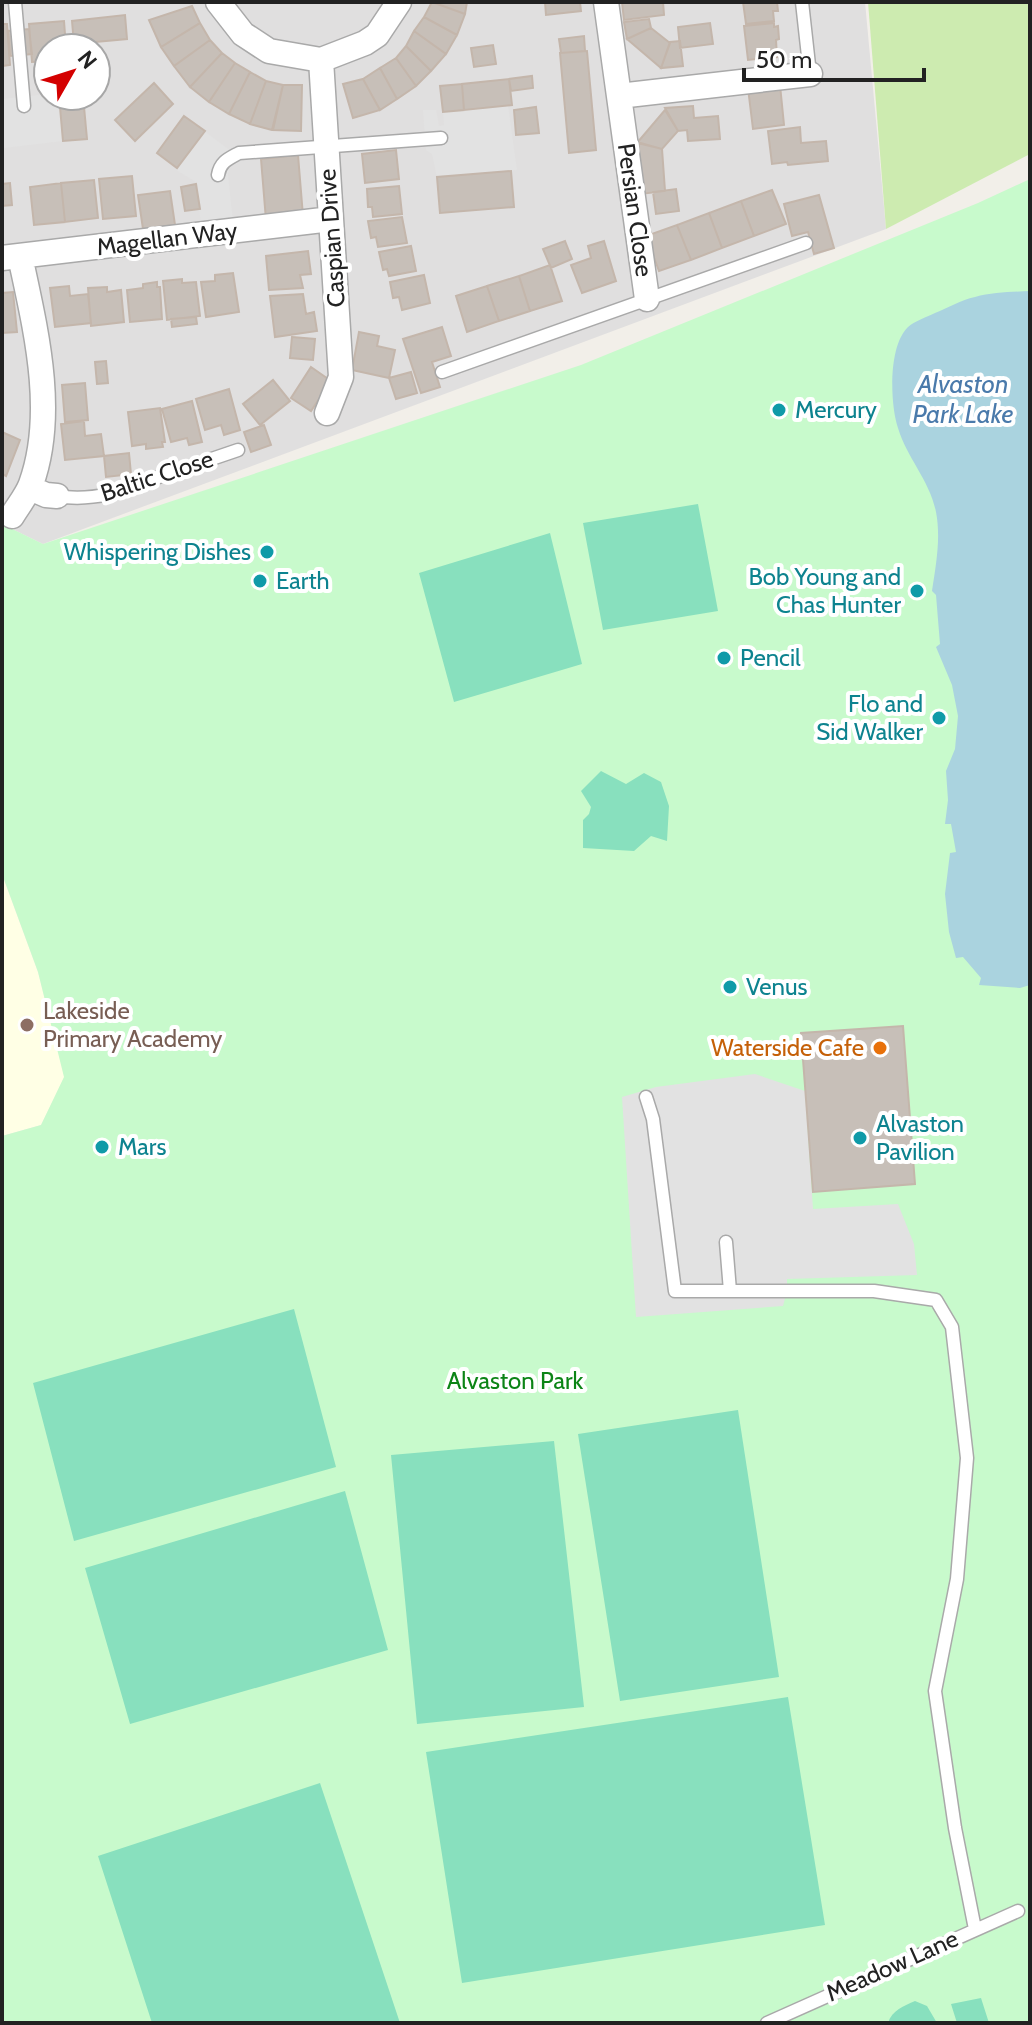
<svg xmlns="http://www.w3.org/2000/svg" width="1032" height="2025" font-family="Cabin,sans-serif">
<rect width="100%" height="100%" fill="#f2efe9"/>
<path fill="#e0dfdf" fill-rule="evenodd" d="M2,2H865L886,229L43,544L2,524ZM48,48H96V96H48Z"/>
<path fill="#ffffe5" d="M2,874L38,972L65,1077L41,1125L2,1136Z"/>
<path fill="#cdebb0" d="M868,2H1030V154L886,229Z"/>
<path fill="#c8facc" d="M1030,179V2023H2V1136L41,1125L64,1077L38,972L2,874V524L43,544L581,365L978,203Z"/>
<path fill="#88e0be" d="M698,504L718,611L603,630L583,523Z
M550,533L582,664L454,702L419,573Z
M601,771L626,784L644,773L661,782L669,806L667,841L651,836L634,851L583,848V820L589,814L591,807L581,791Z
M294,1309L336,1467L74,1541L33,1383Z
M738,1410L779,1677L620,1701L578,1434Z
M554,1441L584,1707L417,1724L391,1455Z
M345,1491L388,1650L130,1724L85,1568Z
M788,1697L825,1925L462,1983L426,1752Z
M320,1783L400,2023H152L98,1856Z
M981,1998L989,2023H957L951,2004Z
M915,2001L927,2006L937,2023H888C892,2010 904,2006 915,2001Z"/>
<path fill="#e2e2e2" d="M48,94V96H59L63,141L4,148L2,99Z
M508,106L517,170L437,177L432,154L426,150L423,110H436L439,126L444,125L443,112Z
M204,131L228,149L234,148L238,159L230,165L228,175L233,222L201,225L196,182L176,170Z
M755,1074L805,1091L813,1209L898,1204L914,1244L917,1275L787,1279V1291L783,1306L636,1317L622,1097L656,1087Z"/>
<path fill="#aad3df" d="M1030,291V985L1020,988L979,985L981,978L963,957L956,958L949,932L945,894L950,853L956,852L951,824H945L948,800L946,771L955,749L958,716L952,685L936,647L940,644L936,595L932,591C936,565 941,538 936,512C930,481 907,458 898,428C890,404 888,346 908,327C915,321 927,317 935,313C948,308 961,300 975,297C993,292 1012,292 1030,291Z"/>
<path fill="#c7bfb8" stroke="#c4b6ab" stroke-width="2" d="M432,2L465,14L457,35L424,17Z
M432,2H467L465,14Z
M545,2H580L581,11L546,15Z
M622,2H663L664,15L624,20Z
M743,2H777L778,11H773L774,21L746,24Z
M192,6L200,23L161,47L149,20Z
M125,15L127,39L74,44L72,21Z
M424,17L457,35L446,54L414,31Z
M649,19L651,28L627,39L624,22Z
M64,21L66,48H48V61L32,62L29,24Z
M200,23L210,40L174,66L161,47Z
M710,23L713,44L680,48L678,27Z
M774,23V27L778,26L779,39L776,40L777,57L748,60L744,26Z
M2,24H7L10,65L2,66Z
M651,28L670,43L661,68L627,39Z
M29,29L32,54L10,56L8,31Z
M414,31L446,54L431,71L406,46Z
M584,36L585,51L561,53L559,39Z
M210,40L222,53L190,87L174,66Z
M680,41L683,66L661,68L670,42Z
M493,45L496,64L474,67L471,48Z
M406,46L431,71L416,86L396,58Z
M587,51L596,150L569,153L560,53Z
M222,53L235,63L209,102L190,87Z
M396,58L416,86L397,99L380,68Z
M235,63L250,72L229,114L209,102Z
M380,68L397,99L380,110L363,79Z
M250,72L266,81L250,124L229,114Z
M532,76L533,88L511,91L509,79Z
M363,79L380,110L353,118L343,84Z
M509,79L512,105L464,110L462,84Z
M266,81L283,85L272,130L250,124Z
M154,83L173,104L135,141L115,120Z
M462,84L464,110L443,112L440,86Z
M283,85H302L301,131L273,130Z
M780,85L784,125L753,129L748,88Z
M59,96H83L87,139L63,141Z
M693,106L694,118L718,116L720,139L688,141L687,130L678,131L665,108Z
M536,107L539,133L516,135L514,110Z
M665,110L678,131L662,149L637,143Z
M184,116L205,131L177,168L157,153Z
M800,127L801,143L826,141L828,161L788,165L787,162L772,164L768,131Z
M637,142L662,149L665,191L641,194Z
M396,150L399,179L365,183L362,154Z
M298,155L303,216L266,220L261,159Z
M511,171L514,207L440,213L437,177Z
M132,176L136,216L103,219L99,179Z
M94,180L98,218L65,222L61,183Z
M10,183L12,205L2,206V184Z
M61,183L65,222L34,225L30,187Z
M196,184L200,209L185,211L181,187Z
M399,186L402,214L373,217L372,207H368L367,189Z
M676,189L679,211L656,214L653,192Z
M772,190L786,224L754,236L741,201Z
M170,191L175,225L143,229L138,195Z
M819,195L834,248L814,254L808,232L792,236L784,204Z
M741,201L754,236L722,248L709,213Z
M709,213L722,248L691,260L677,225Z
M402,217L407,243L378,247L376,237L371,238L368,221Z
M677,225L691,260L659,271L646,236Z
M565,241L572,259L551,268L543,249Z
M604,241L616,281L582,293L571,265L591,258L588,246Z
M411,246L416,271L389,276L387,269L383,270L379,252Z
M308,251L311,274L300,275L303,288L269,290L266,256Z
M550,265L562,301L530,311L519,276Z
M233,273L239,312L206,317L201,282L215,281V275Z
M424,275L430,303L402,310L399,297L393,298L390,282Z
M519,276L530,311L499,321L487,286Z
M182,279V283L196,282L200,316L167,320L163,281Z
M157,282V287H160L162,319L130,322L127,290L143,288V284Z
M69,286L70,296L88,294L91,323L55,327L50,288Z
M487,286L499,321L467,332L456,296Z
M107,287V292L121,290L124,322L91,326L88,288Z
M13,292L17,332L2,333V293Z
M303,294L306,314L314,312L317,331L275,337L270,296Z
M196,317L197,324L172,327L171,319Z
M442,327L451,356L432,362L440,387L421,393L403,339Z
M359,332L379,336L377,346L395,350L389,378L352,370Z
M292,337L315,339L313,360L290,358Z
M106,361L108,383L97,384L95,362Z
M311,367L331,381L311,411L291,398Z
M411,372L417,393L396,399L389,378Z
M273,380L290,401L260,425L243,404Z
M85,383L88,420L65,422L62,385Z
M229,389L240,430L224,435L221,425L205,430L196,399Z
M192,401L202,442L189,445L187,438L171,442L162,409Z
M160,408L165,442H162L163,447L146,449V444L132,446L128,412Z
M84,421L85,436L101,434L104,456L65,460L61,424Z
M264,425L271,445L251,452L244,432Z
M2,432L20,440L6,476L2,474Z
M129,453L131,474L106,477L104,456Z
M903,1026L915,1184L813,1192L801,1033Z"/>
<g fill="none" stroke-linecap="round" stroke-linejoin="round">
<defs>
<path id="lane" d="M15,2L24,106
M802,2L810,74
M218,175C220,162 228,159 239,153L441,138
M442,372L806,243
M57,496C75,499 91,498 109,494L238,450
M646,1097L653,1119L675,1291H874L936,1300L952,1327L967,1458L957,1579L935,1691L955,1828L975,1929
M726,1242L730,1291
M767,2023L1018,1911"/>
<path id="street" d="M218,2L243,34L269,51L321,60L365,43L377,35L399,2
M606,2L647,299
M321,60L341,377L327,413
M619,96L810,74
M2,258L331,219
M30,488L46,495L57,496
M12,516C18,506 27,495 31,484C57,412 35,327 20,256"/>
</defs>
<use href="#lane" stroke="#a9a9a9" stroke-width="15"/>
<use href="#street" stroke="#a9a9a9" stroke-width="27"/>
<use href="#lane" stroke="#fff" stroke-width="12"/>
<use href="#street" stroke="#fff" stroke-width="24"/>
</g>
<g fill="#0f9aa8" stroke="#fff" stroke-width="3">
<circle cx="779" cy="410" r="8"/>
<circle cx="267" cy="552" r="8"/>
<circle cx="260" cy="581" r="8"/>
<circle cx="917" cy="591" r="8"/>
<circle cx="724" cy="658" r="8"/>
<circle cx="939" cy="718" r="8"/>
<circle cx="730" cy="987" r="8"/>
<circle cx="860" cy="1138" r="8"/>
<circle cx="102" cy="1147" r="8"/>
</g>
<circle fill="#8d6e63" stroke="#fff" stroke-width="3" cx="27" cy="1025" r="8"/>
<circle fill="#e8710a" stroke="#fff" stroke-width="3" cx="880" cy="1048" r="8"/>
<g text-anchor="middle" stroke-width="8" stroke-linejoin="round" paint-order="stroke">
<g font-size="24" fill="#222" stroke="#fff">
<text transform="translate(635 210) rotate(82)" y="8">Persian Close</text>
<text transform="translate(332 238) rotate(-94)" y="8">Caspian Drive</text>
<text transform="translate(167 239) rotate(-7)" y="8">Magellan Way</text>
<text transform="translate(157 476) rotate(-18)" y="8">Baltic Close</text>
<text transform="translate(892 1966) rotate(-24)" y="8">Meadow Lane</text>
</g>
<g font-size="24" fill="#0d838f" stroke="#fff" text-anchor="start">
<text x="795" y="418">Mercury</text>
<text x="251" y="560" text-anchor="end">Whispering Dishes</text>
<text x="901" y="585" text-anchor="end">Bob Young and<tspan x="901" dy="28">Chas Hunter</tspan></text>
<text x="276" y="589">Earth</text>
<text x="740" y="666">Pencil</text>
<text x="923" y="712" text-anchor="end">Flo and<tspan x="923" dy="28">Sid Walker</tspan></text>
<text x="746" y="995">Venus</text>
<text x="876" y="1132">Alvaston<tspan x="876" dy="28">Pavilion</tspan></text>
<text x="118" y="1155">Mars</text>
</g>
<g font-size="24" fill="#785e54" stroke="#fff" text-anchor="start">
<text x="43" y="1019">Lakeside<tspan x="43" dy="28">Primary Academy</tspan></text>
</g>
<g font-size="24" fill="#c56008" stroke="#fff" text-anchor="end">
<text x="864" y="1056">Waterside Cafe</text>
</g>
<g font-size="24" fill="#0c8416" stroke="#fff">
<text x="515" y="1389">Alvaston Park</text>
</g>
<g font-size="26" font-style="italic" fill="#4a7aab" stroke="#fff">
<text x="963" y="393">Alvaston<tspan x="963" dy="30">Park Lake</tspan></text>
</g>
</g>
<rect width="1032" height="2025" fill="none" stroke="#222222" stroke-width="8"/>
<g transform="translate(72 72) rotate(51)"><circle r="38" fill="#ffffff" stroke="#a7a7a7" stroke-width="2"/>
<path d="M0-6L14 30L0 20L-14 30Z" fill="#d40000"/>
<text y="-12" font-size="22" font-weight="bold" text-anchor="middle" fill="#222222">N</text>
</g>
<path d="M744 68v12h180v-12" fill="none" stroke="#222222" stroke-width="4"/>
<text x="756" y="68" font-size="24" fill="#222222" stroke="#ffffff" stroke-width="6" paint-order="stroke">50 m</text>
</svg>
